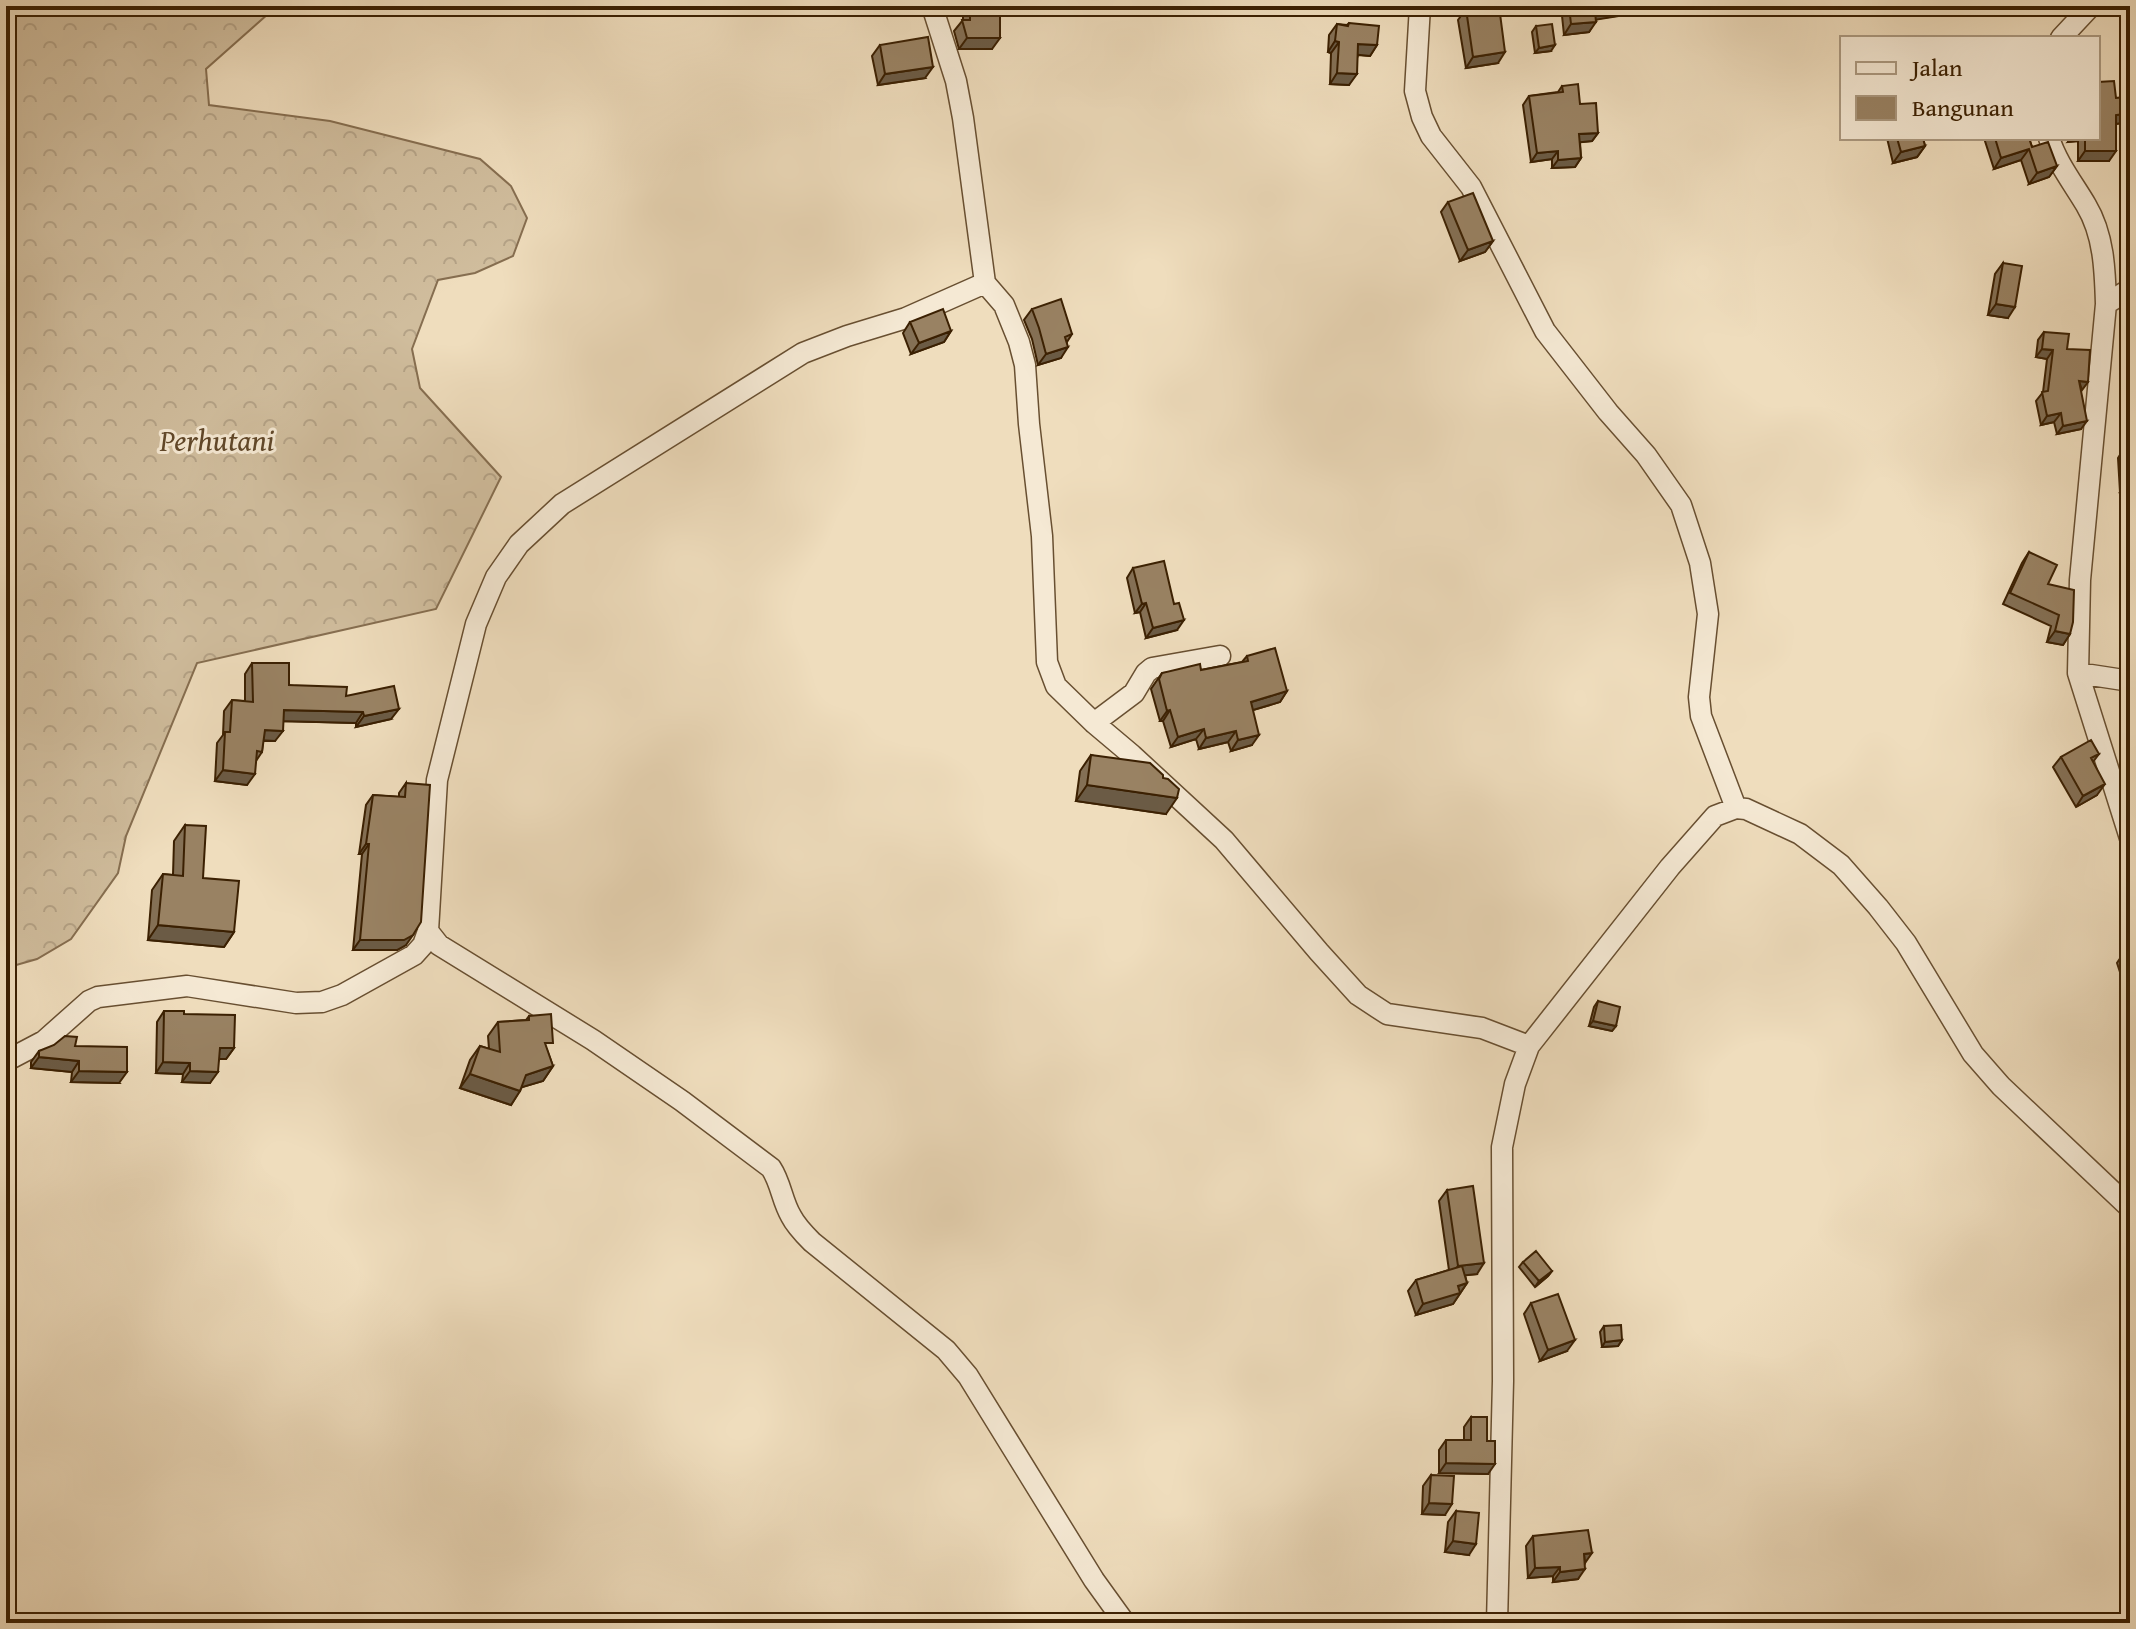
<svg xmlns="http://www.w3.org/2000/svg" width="2136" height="1629" font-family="'Gentium Book Plus',serif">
<defs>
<pattern id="forest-crowns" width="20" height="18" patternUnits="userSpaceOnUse" patternTransform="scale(2)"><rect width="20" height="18" fill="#d0bd9d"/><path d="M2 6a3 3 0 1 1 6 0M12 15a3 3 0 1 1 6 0" fill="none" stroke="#b4a286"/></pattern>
</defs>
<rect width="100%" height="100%" fill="#efddbd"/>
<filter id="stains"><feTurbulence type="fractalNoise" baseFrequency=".0025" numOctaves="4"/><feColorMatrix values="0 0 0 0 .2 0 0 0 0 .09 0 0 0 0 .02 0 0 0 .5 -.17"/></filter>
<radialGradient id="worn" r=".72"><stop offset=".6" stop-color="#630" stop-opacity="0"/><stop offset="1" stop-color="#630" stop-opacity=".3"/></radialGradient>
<path fill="url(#forest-crowns)" stroke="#866e50" stroke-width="2" d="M6,6H277L206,69L209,105L330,121L480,159L511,186L527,218L513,256L475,273L438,280L412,349L420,388L501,477L436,609L197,663L126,836L118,873L71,939L37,959L6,968Z"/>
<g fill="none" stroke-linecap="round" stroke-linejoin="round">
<defs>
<path id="street" d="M932,6L956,81L963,118L985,283L1004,305L1019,342L1025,365L1029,424L1042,536L1047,662L1056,686L1094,723L1132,755L1224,840L1319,952L1358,995L1387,1014L1482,1028L1529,1046
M1420,6L1415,91L1422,117L1431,136L1471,187L1545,331L1608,412L1646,455L1681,505L1700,563L1708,614L1699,697L1701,716L1736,808
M2061,38L2091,6
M2049,138C2057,163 2073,183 2086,205C2104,235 2105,270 2106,304L2080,580L2078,673L2130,838
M985,283L906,318L847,336L803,353L562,504L519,544L496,577L476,624L437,780L428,931L439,945L593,1040L682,1101L771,1168C781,1183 782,1201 791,1216C796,1226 804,1234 812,1242L946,1350L968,1376L1094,1580L1125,1623
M2106,304L2130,289
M2078,673L2130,681
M1094,723L1134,693L1146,673L1152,668L1220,656
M6,1061L44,1041L89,1001L98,997L187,986L296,1003L322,1002L342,995L414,955L423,945L428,931
M1497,1623L1503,1381L1502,1147L1515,1084L1529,1046L1670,867L1715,816L1736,808L1746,809L1800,834L1841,865L1878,907L1906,943L1973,1054L2001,1086L2130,1208"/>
</defs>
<use href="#street" stroke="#684f31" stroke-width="23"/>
<use href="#street" stroke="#f5e9d4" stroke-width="20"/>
</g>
<path fill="#847055" stroke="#3b2002" stroke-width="2" d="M963,6H1000L992,49H959L954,31L963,20Z
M1561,6H1664L1662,9L1596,19L1589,32L1564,35Z
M1466,9L1498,63L1466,68L1458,20Z
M1349,23L1377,45L1370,56L1358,55L1349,85L1330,84L1331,53L1328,52L1329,35L1337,24L1347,25Z
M1536,26L1551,51L1535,53L1532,32Z
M880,45L925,78L878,85L872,56Z
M1562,86L1580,104L1598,133L1592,141L1580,142L1581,158L1575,167L1552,168V159L1531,162L1523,105L1529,96L1558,92Z
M2130,97V122L2116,124L2109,161H2078V141L2068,142V138H2098L2116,98Z
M1887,138H1923L1925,146L1917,157L1893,163Z
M1984,138H2029L2032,147L2057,166L2049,177L2029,184L2021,160L1994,169Z
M2130,183V269H2124L2125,234L2123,193Z
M1448,202L1493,241L1485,252L1460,261L1441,212Z
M2003,263L2008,318L1988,315L1995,274Z
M2130,302V352L2122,313Z
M1032,309L1072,334L1067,342L1061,358L1038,365L1032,339L1024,320Z
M910,322L951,331L944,342L911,354L903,333Z
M2044,332L2067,349L2081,390V429L2057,434L2054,422L2041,425L2036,401L2043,392L2047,359L2036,357L2038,340Z
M2125,447L2130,491L2120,492L2118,458Z
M2029,552L2048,584L2070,634L2063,645L2047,642L2051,626L2003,604L2022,563Z
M1133,568L1177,630L1146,638L1140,612L1135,613L1127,578Z
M1247,656L1287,691L1280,702L1253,710L1252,745L1231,751L1228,742L1199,749L1196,739L1171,747L1163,721H1160L1151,689L1162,673L1201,670L1242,662Z
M252,663L289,685L346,696L391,719L356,727V723L283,721L275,741H263L262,752L256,761L247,785L215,781L217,743L223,735L224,711L232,700L245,701V674Z
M2099,754L2093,762L2097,795L2076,807L2053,767L2061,757Z
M1091,755L1163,778L1166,814L1076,801L1080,771Z
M406,783V945L397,950H353L362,854H359L366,805L373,795L399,797V793Z
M185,825L203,878L234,932L224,947L148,940L152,890L163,874L173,875L174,841Z
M2130,947V1003L2117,963L2127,948Z
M1598,1001L1616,1026L1612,1031L1589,1026L1594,1007Z
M164,1011L184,1014L234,1048L226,1059H219L210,1083L182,1082L183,1074L156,1073L157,1022Z
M529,1016L547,1050L553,1066L543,1081L522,1087L511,1105L460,1088L470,1060L480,1046L489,1049L488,1036L498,1022L526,1020Z
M75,1046L119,1083L71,1082L72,1072L31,1068V1062L39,1051Z
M1447,1190L1477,1274L1465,1275L1467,1283L1453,1304L1416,1315L1408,1291L1416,1280L1449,1270L1439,1201Z
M1523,1262L1552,1271L1548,1276L1535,1287L1519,1267Z
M1531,1303L1567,1351L1540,1361L1524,1314Z
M1604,1326L1622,1340L1618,1346L1602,1347L1600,1332Z
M1471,1417L1488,1474L1439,1473V1450L1446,1440H1464V1427Z
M1431,1475L1445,1515L1422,1514L1423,1486Z
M1456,1511L1469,1555L1445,1552L1448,1522Z
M1533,1536L1585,1563L1578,1579L1553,1582V1576L1528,1578L1526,1546Z"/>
<path fill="#6b5b45" stroke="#3b2002" stroke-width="2" d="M1623,6H1664L1662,9L1588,21L1595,11Z
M1596,22L1589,32L1564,35L1571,24Z
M967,38H1000L992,49H959Z
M1335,41L1339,42L1331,53L1328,52Z
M1358,44L1377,45L1370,56L1350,54Z
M1555,45L1551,51L1535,53L1539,48Z
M1505,52L1498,63L1466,68L1473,57Z
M933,67L925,78L878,85L885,74Z
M1337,73L1357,74L1349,85L1330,84Z
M2130,113V122L2108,125L2116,115Z
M1598,133L1592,141L1573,143L1579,134Z
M2072,138H2080L2078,141L2068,142Z
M1925,146L1917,157L1893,163L1901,152Z
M2029,149L2021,160L1994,169L2001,158Z
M1558,151L1552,159L1531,162L1537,153Z
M2085,151H2116L2109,161H2078Z
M1581,158L1575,167L1552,168L1558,160Z
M2057,166L2049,177L2029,184L2037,173Z
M1493,241L1485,252L1460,261L1468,250Z
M2130,260V269H2124Z
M1996,304L2015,307L2008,318L1988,315Z
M951,331L944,342L911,354L919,343Z
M1068,347L1061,358L1038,365L1046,354Z
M2042,349L2053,350L2047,359L2036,357Z
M2079,381L2088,382L2082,390Z
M2061,413L2054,422L2041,425L2047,416Z
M2087,421L2081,429L2057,434L2063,426Z
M2127,481H2130V491L2120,492Z
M1146,603L1140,612L1135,613L1142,604Z
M1184,620L1177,630L1146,638L1153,628Z
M2055,631L2070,634L2063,645L2047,642Z
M1287,691L1280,702L1243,713L1251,702Z
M399,709L391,719L356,727L364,716Z
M284,710L363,712L356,723L277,721Z
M1170,710L1163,721H1160L1167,711Z
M1204,729L1196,739L1171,747L1178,737Z
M265,730L283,731L275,741L257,740Z
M1236,731L1228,742L1199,749L1206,738Z
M1259,735L1252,745L1231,751L1238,740Z
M223,770L255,774L247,785L215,781Z
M2105,784L2097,795L2076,807L2083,796Z
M1087,785L1177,798L1166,814L1076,801Z
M366,844H369L362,854H359Z
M158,925L234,932L224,947L148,940Z
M413,935L406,945L397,950H353L360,940Z
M1593,1021L1616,1026L1612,1031L1589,1026Z
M220,1048H234L226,1059H212Z
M39,1057L79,1061L72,1072L31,1068Z
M163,1062L190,1063L183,1074L156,1073Z
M553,1066L543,1081L516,1089L526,1075Z
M79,1071L127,1072L119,1083L71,1082Z
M190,1071L218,1072L210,1083L182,1082Z
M470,1074L520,1091L511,1105L460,1088Z
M1484,1263L1477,1274L1450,1277L1458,1266Z
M1552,1271L1548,1276L1535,1287L1539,1281Z
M1467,1283L1453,1304L1416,1315L1423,1304L1458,1286Z
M1575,1340L1567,1351L1540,1361L1548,1350Z
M1622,1340L1618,1346L1602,1347L1605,1342Z
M1446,1463L1495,1464L1488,1474L1439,1473Z
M1429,1503L1452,1504L1445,1515L1422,1514Z
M1453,1541L1476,1544L1469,1555L1445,1552Z
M1592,1553L1585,1563L1584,1554Z
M1560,1567L1553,1576L1528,1578L1535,1568Z
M1585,1569L1578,1579L1553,1582L1560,1572Z"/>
<path fill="#998263" stroke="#3b2002" stroke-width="2" d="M970,6H1000V38H967L962,20H970Z
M1484,6H1499L1505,52L1473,57L1466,9Z
M1569,6H1623L1595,11L1596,22L1571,24Z
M1349,23L1379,26L1377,45L1358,44L1357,74L1337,73L1339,42L1335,41L1337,24L1348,26Z
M1552,24L1555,45L1539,48L1536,26Z
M928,37L933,67L885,74L880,45Z
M2114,81L2116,98L2130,97V113L2116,115V151H2085V138H2098V82Z
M1578,84L1580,104L1596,103L1598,133L1579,134L1581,158L1558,160V151L1537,153L1529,96L1563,92L1562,86Z
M1897,138H1923L1925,146L1901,152Z
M1995,138H2029L2032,147L2048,142L2057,166L2037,173L2029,149L2001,158Z
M1473,193L1493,241L1468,250L1448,202Z
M2003,263L2022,266L2015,307L1996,304Z
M1061,299L1072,334L1065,337L1068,347L1046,354L1039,328L1032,309Z
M943,309L951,331L919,343L910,322Z
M2044,332L2069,334L2067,349L2090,350L2088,382L2079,381L2087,421L2063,426L2061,413L2047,416L2042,392L2048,391L2053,350L2042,349Z
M2130,446V481H2127L2125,447Z
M2029,552L2057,565L2048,584L2074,590L2073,622L2070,634L2055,631L2059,615L2010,593Z
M1164,561L1174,604L1179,603L1184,620L1153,628L1146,603L1142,604L1133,568Z
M1275,648L1287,691L1251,702L1259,735L1238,740L1236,731L1206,738L1204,729L1178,737L1170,710L1167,711L1159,679L1162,673L1200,664L1201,670L1248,661L1247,656Z
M252,663H289V685L347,687L346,696L394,686L399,709L364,716L363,712L284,710L283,731L265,730L262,752L257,751L255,774L223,770L225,732H230L232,700L253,702Z
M2091,740L2099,754L2091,758L2105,784L2083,796L2061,757Z
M1091,755L1150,763L1163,775V778L1168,779L1179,789L1177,798L1087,785Z
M406,783L430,785L421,922L413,935L404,940H360L369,844H366L373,795L405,797Z
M185,825L206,826L203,878L239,881L234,932L158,925L163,874L183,876Z
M1598,1001L1620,1007L1616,1026L1593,1021Z
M164,1011H184V1014L235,1015L234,1048H220L218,1072L190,1071V1063L163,1062Z
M551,1014L553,1043H545L553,1066L526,1075L520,1091L470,1074L480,1046L500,1052L498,1022L529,1020V1016Z
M65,1036L77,1037L75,1046L127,1047V1072L79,1071V1061L39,1057V1051L54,1045Z
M1473,1186L1484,1263L1458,1266L1447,1190Z
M1536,1251L1552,1271L1539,1281L1523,1262Z
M1462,1266L1467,1283L1458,1286L1460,1293L1423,1304L1416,1280Z
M1558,1294L1575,1340L1548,1350L1531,1303Z
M1621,1325L1622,1340L1605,1342L1604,1326Z
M1471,1417H1487V1441H1495V1464L1446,1463V1440H1471Z
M1431,1475L1454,1476L1452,1504L1429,1503Z
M1456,1511L1479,1513L1476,1544L1453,1541Z
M1588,1530L1592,1553L1584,1554L1585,1569L1560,1572V1567L1535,1568L1533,1536Z"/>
<g text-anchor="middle" stroke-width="6" stroke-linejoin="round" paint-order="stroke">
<g font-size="30" font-style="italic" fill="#604729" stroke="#f5e9d4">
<text x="217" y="451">Perhutani</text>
</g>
</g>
<rect width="2136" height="1629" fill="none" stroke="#efddbd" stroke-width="32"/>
<rect x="8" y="8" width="2120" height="1613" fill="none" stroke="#3b2002" stroke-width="4"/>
<rect x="16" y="16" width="2104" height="1597" fill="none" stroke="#3b2002" stroke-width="2"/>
<rect x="1840" y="36" width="260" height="104" fill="#f5e9d4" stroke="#ab9980" stroke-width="2"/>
<rect x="1856" y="62" width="40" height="12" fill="#f5e9d4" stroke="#ab9980" stroke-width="2"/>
<text x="1912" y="76" font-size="24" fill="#3b2002">Jalan</text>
<rect x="1856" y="96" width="40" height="24" fill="#998263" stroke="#ab9980" stroke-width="2"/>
<text x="1912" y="116" font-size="24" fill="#3b2002">Bangunan</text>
<rect width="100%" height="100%" filter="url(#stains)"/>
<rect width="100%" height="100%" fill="url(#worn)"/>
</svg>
